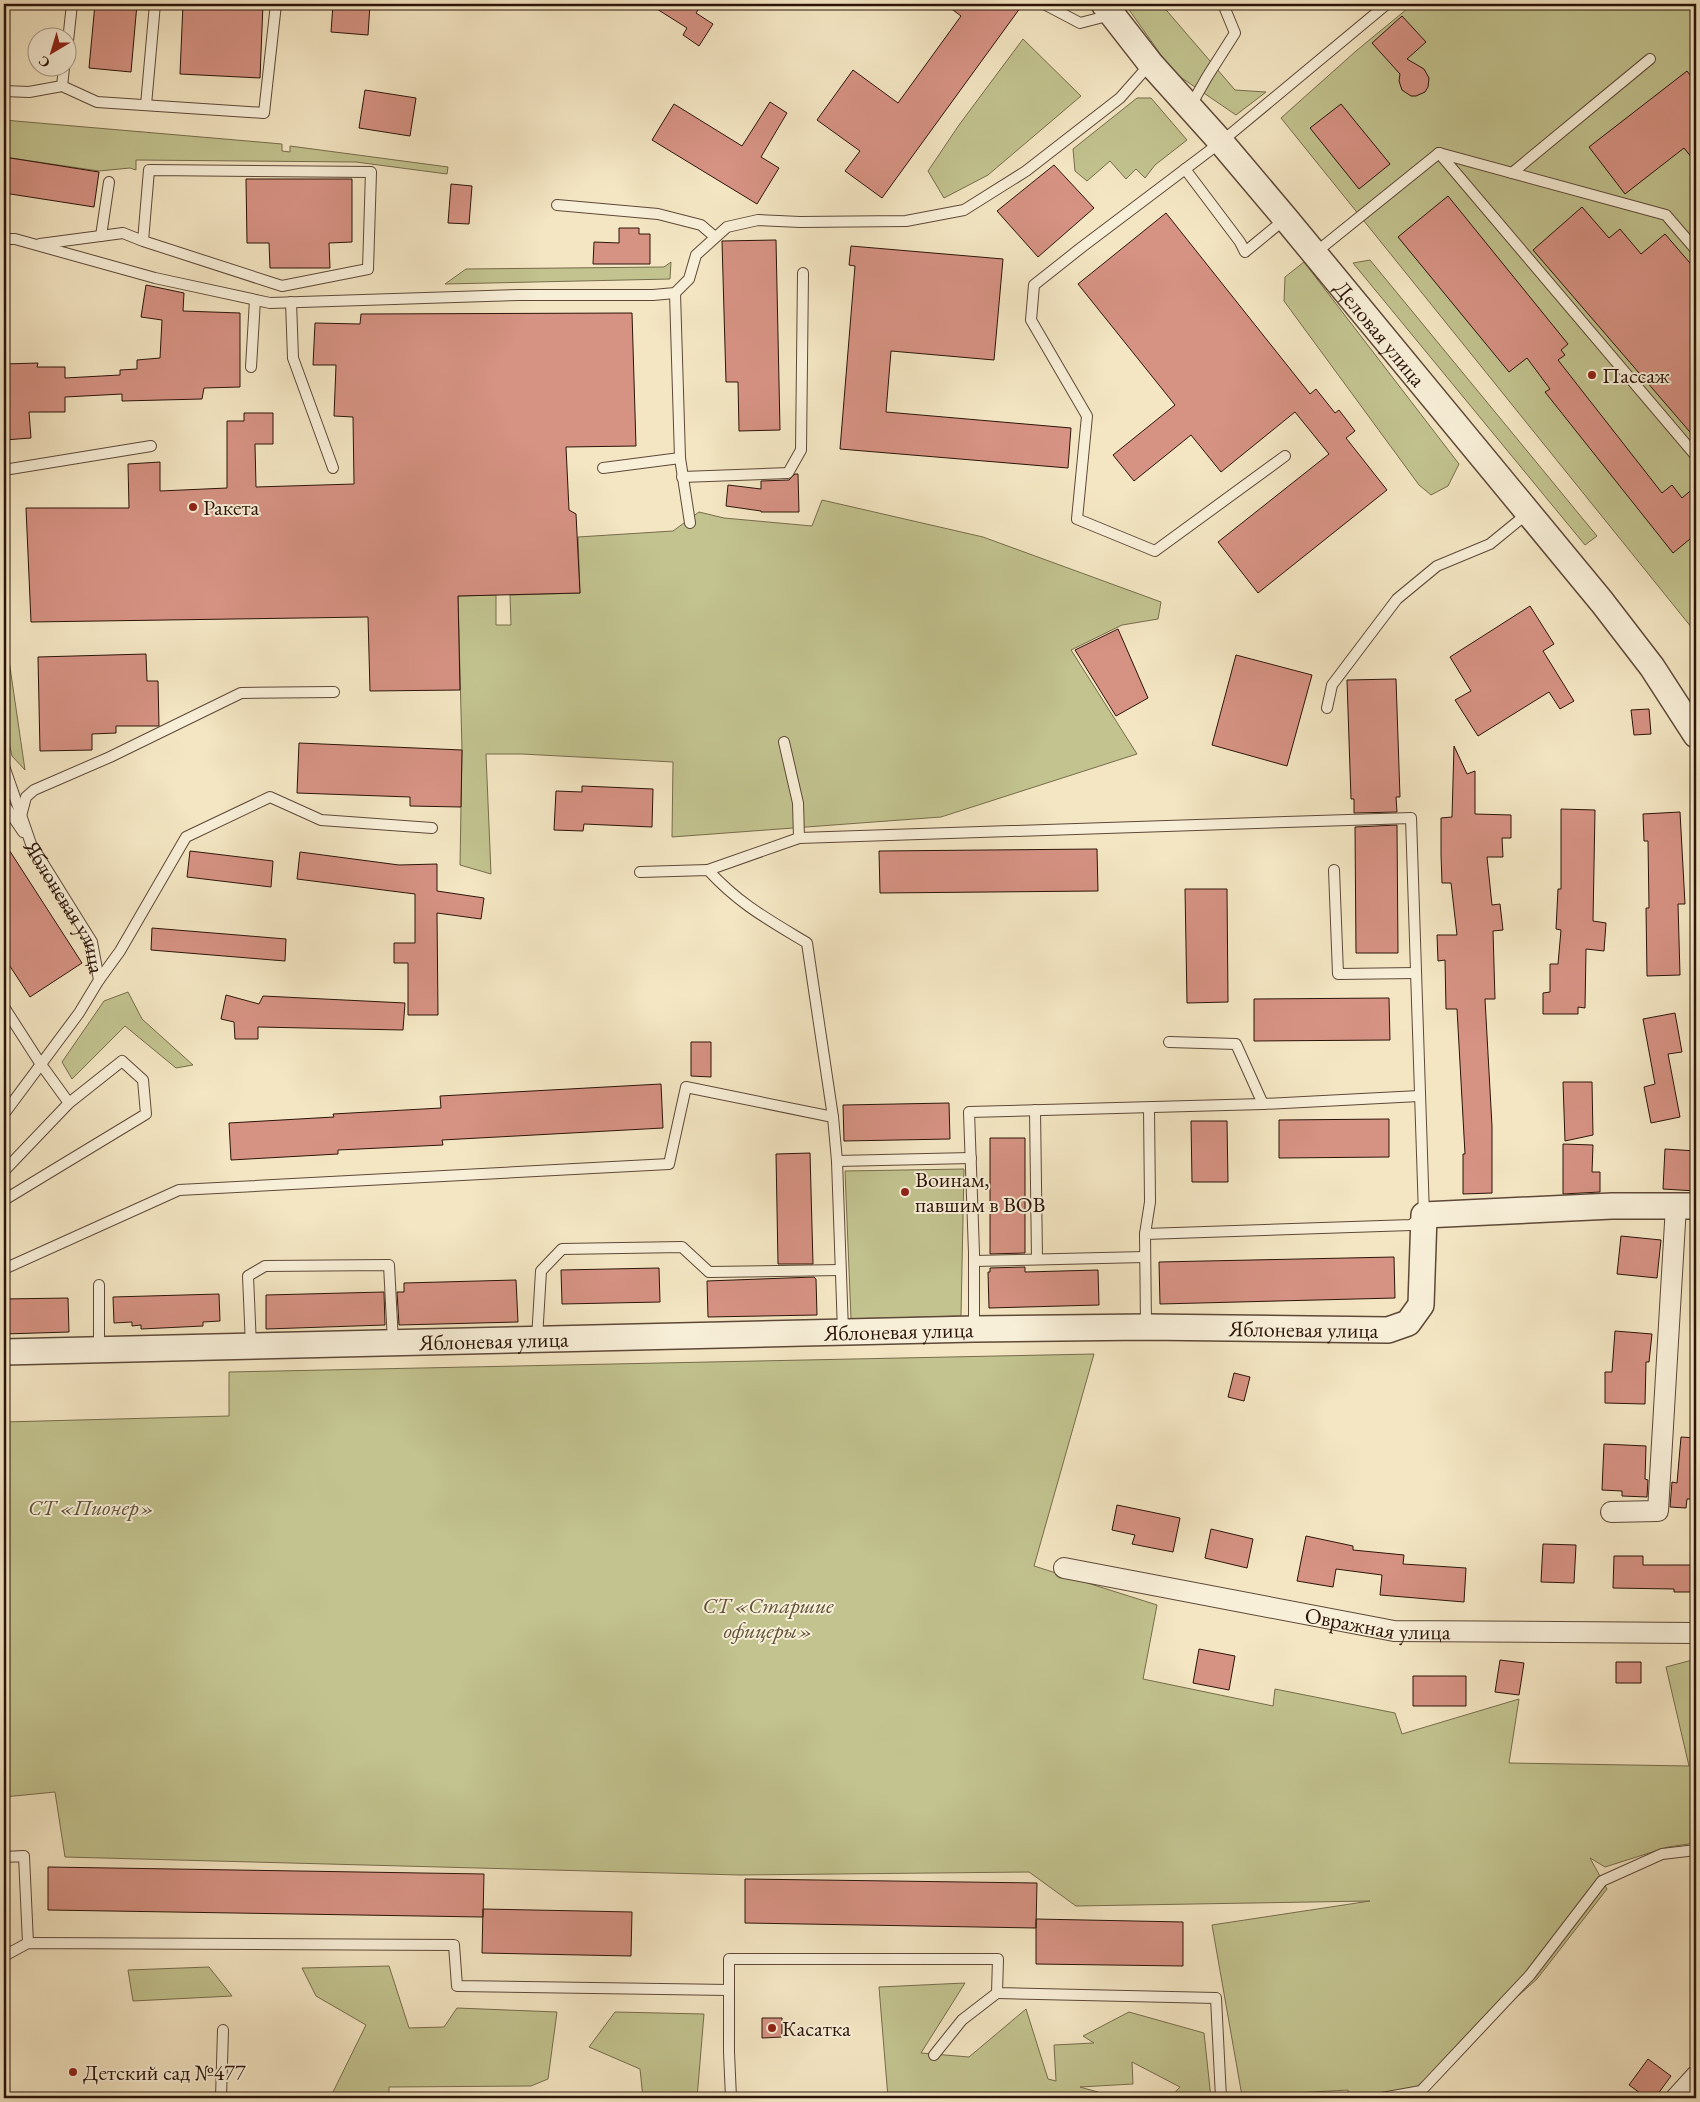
<svg xmlns="http://www.w3.org/2000/svg" width="1700" height="2102" font-family="'EB Garamond',serif">
<rect width="100%" height="100%" fill="#f4e6c3"/>
<filter id="stains"><feTurbulence type="fractalNoise" baseFrequency=".004" numOctaves="4"/><feColorMatrix values="0 0 0 0 .2 0 0 0 0 .09 0 0 0 0 .02 0 0 0 .5 -.17"/></filter>
<radialGradient id="worn" r=".72"><stop offset=".6" stop-color="#630" stop-opacity="0"/><stop offset="1" stop-color="#630" stop-opacity=".3"/></radialGradient>
<path fill="#c2c38f" stroke="#776c4c" d="M1125,4H1161L1235,90L1266,92L1236,115L1173,72Z
M1413,4H1696V633L1281,118L1356,51Z
M1023,39L1081,96L988,175L944,198L928,171L959,125Z
M1137,98H1151L1187,140L1155,165L1145,178L1136,169L1126,179L1110,161L1087,181L1075,171L1073,149Z
M4,120L282,144V151L290,152V146L448,167L447,174L356,162L136,160V170L130,168L99,171L4,157Z
M1370,260L1597,536L1585,545L1353,263Z
M671,262L670,279L445,284L466,269L664,267Z
M1304,262L1459,464L1448,486L1431,495L1419,485L1284,301L1285,277Z
M822,500L983,537L1161,602L1158,619L1122,625L1071,650L1137,754L941,817L672,837L673,762L522,754H486L491,874L460,865L462,750L458,596L496,595V625H511L510,595L580,593L578,537L673,531L699,512L724,518L812,526Z
M4,626L25,770L12,756L4,720Z
M128,992L142,1019L193,1065L176,1068L125,1026L72,1079L62,1062L104,1001Z
M964,1169L961,1316L851,1319L845,1171Z
M1094,1354L1034,1566L1157,1605L1143,1679L1273,1706L1275,1689L1395,1713L1402,1734L1519,1699L1509,1763L1689,1766L1666,1667L1696,1659V1843L1668,1847L1605,1867L1590,1858L1607,1889L1537,1979L1404,2098H1349L1348,2090L1242,2096L1212,1925L1370,1901L1076,1906L1029,1872L740,1875L65,1857L55,1792L4,1797V1422L229,1416V1372Z
M389,1966L409,2028L444,2027L457,2008L557,2012L548,2079L531,2086L389,2087V2098H335L333,2092L366,2025L316,1996L302,1968Z
M209,1967L232,1996L133,2001L128,1970Z
M965,1983L921,2053L969,2057L1026,2009L1048,2079L1056,2081L1054,2045L1094,2043L1083,2036L1129,2012L1204,2033L1211,2098H1170L1180,2087L1132,2062L1133,2084L1080,2087L1119,2098H888L879,1987Z
M615,2012L704,2014L697,2098H643L640,2069L589,2047Z"/>
<path fill="#d69283" stroke="#2c1409" d="M95,4H137L131,72L89,68Z
M183,4H263L260,78L180,74Z
M333,4H370L368,35L331,32Z
M649,4H702L696,13L713,24L699,46L683,35L687,28Z
M945,4H1023L882,198L845,171L860,151L817,120L853,70L898,103L961,16Z
M1402,16L1426,42L1407,59L1424,69L1429,78L1428,87L1425,92L1416,96H1411L1402,90L1399,81L1400,74L1372,43Z
M1687,71L1696,83V163L1684,148L1625,194L1589,147Z
M365,90L416,98L410,136L359,128Z
M770,102L787,113L761,157L779,168L757,204L652,140L674,104L742,146Z
M1341,104L1390,164L1359,189L1310,128Z
M4,157L99,172L94,207L4,193Z
M1054,165L1094,208L1038,257L997,211Z
M246,179H352V242L329,243L330,268H270L269,243H247Z
M451,184L472,186L469,224L448,223Z
M1448,196L1568,344L1561,350L1565,355L1558,360L1662,493L1672,485L1682,498L1696,486V534L1673,553L1545,392L1550,389L1527,358L1509,372L1398,237Z
M1582,207L1609,238L1620,229L1641,254L1665,234L1696,270V439L1533,250Z
M1166,213L1310,394L1316,389L1335,413L1339,410L1355,431L1346,438L1387,490L1258,593L1218,542L1329,454L1295,412L1221,472L1191,435L1134,481L1113,455L1175,405L1078,284Z
M619,228H639V234H650V264H593L594,242L619,243Z
M776,240L780,430L739,431L738,382H726L722,241Z
M851,246L1003,259L994,360L891,351L886,412L1071,428L1068,468L840,449L855,266L849,265Z
M146,285L184,293L183,311L240,313V387L204,388L202,399L122,401V394L65,397V412H29L31,438L4,440V364L38,363L37,367H65V378L120,375V370L137,369V360L160,358L162,320L141,317Z
M632,313L636,446L566,447L569,510L576,514L580,593L458,596L460,690L370,691L368,617L31,622L26,508H129L128,464L160,462V491L227,488V421H244V413H273V444H255L256,487L354,484L353,417L334,416L336,365H313L315,323L360,324L361,314Z
M795,474H798L799,512H761V511L726,506L728,485L761,489V481L789,480Z
M1530,606L1554,644L1543,651L1574,701L1560,709L1549,692L1478,736L1455,700L1471,691L1450,657Z
M1118,629L1148,698L1116,716L1075,650Z
M146,654L147,681H158L159,726H116V733L92,734V750L40,751L38,657Z
M1236,655L1312,675L1287,766L1212,745Z
M1396,679L1400,797H1396L1397,812L1354,813V799H1351L1347,680Z
M1649,709L1651,734L1634,735L1631,710Z
M299,743L462,750L461,807L410,806V797L297,793Z
M1454,746L1467,774L1475,771V814L1511,815V838H1502L1503,857H1487L1492,905L1500,904L1503,930L1493,931L1495,999H1485L1492,1126V1193L1463,1194V1154H1465L1457,1009H1446L1445,960L1438,961L1437,935H1457L1451,883H1442L1441,855V818L1452,817Z
M582,786L653,789L652,827L584,824L583,831L554,830L556,791L582,792Z
M1561,809L1595,810L1593,921L1606,923L1604,951L1586,949L1585,1008L1578,1007V1014H1543V993L1550,992V964H1558L1561,930L1556,929L1558,889H1561Z
M1680,812L1685,904H1678L1680,975L1647,976L1646,908H1649L1648,841H1644L1643,814Z
M1397,825L1398,953H1356L1355,827Z
M4,842L82,963L30,997L4,957Z
M1097,849L1098,891L880,893L879,851Z
M190,851L273,861L271,887L187,877Z
M300,852L399,865L437,864V891L484,898L481,919L437,913L438,1015H408V963H394V943H415V894L297,879Z
M1185,889H1227L1228,1002L1187,1003Z
M152,928L286,939L285,961L151,950Z
M226,995L259,1004L263,996L405,1003L403,1030L258,1027V1039H235L234,1022L221,1019Z
M1389,998L1390,1040L1254,1041V999Z
M1675,1013L1682,1052L1668,1054L1680,1117L1651,1123L1644,1087L1655,1084L1643,1019Z
M691,1042H711V1077L691,1076Z
M1563,1082H1592L1593,1135L1565,1141Z
M661,1084L663,1128L442,1140L443,1145L338,1150V1154L231,1160L229,1123L334,1117L333,1114L441,1108L440,1096Z
M949,1103L950,1139L844,1141L843,1105Z
M1389,1119V1157L1279,1158V1120Z
M1191,1121H1227L1228,1182H1192Z
M990,1138H1025V1253L990,1254Z
M1563,1144L1593,1145L1592,1172H1600V1192L1563,1194Z
M1665,1149L1696,1151V1191L1663,1189Z
M810,1153L813,1264H778L776,1154Z
M1621,1236L1661,1240L1657,1278L1617,1274Z
M1394,1257L1395,1298L1160,1304L1159,1262Z
M1025,1267V1272L1098,1270L1099,1305L989,1308L988,1272H990V1268Z
M659,1268L660,1302L562,1304L561,1270Z
M814,1277L816,1279L817,1315L708,1317L707,1281Z
M516,1280L518,1322L399,1325L397,1292H404V1283Z
M384,1292L385,1325L266,1329V1295Z
M219,1294L220,1321L203,1322V1326L141,1329V1325L132,1326V1322L114,1323L113,1297Z
M68,1298L69,1332L4,1334V1299Z
M1615,1331L1652,1334L1649,1362H1646L1645,1404L1605,1403V1372H1612Z
M1234,1373L1250,1377L1244,1401L1228,1397Z
M1681,1437L1696,1438V1499H1687L1686,1508L1670,1507L1672,1482L1677,1483Z
M1604,1444L1646,1446L1645,1479L1648,1480L1647,1497L1622,1496V1491L1602,1490Z
M1117,1505L1180,1518L1173,1552L1132,1544L1135,1535L1112,1530Z
M1211,1529L1253,1539L1247,1568L1205,1558Z
M1306,1536L1353,1546V1550L1404,1555L1403,1564L1466,1568L1464,1602L1380,1595L1382,1575L1336,1569L1333,1587L1297,1581Z
M1543,1544L1576,1545L1574,1583L1541,1582Z
M1614,1556H1643V1565H1696V1592H1674V1589L1613,1588Z
M1199,1649L1235,1656L1229,1690L1193,1683Z
M1500,1660L1524,1663L1519,1695L1495,1692Z
M1616,1662H1641V1683H1616Z
M1413,1676H1466V1706H1413Z
M48,1867L484,1874L483,1917L48,1910Z
M745,1879L1037,1883L1036,1928L745,1923Z
M483,1909L632,1912L631,1956L482,1953Z
M1036,1919L1183,1922V1966L1036,1964Z
M762,2018H782V2037L762,2038Z
M1648,2059L1671,2076L1655,2098H1647L1629,2085Z"/>
<g fill="none" stroke-linecap="round" stroke-linejoin="round">
<defs>
<g id="service">
<path d="M1044,4L1080,23L1111,15"/>
<path d="M68,41L72,4"/>
<path d="M62,86L64,68"/>
<path d="M4,91L29,92L62,86L97,102L264,113L276,4"/>
<path d="M146,105L155,4"/>
<path d="M1190,107L1207,77L1235,33L1223,4"/>
<path d="M1439,153L1696,456"/>
<path d="M1439,153L1666,215L1696,250"/>
<path d="M1185,169L1240,242L1245,252L1285,219"/>
<path d="M1512,173L1650,59"/>
<path d="M557,205L658,214L701,225L715,237"/>
<path d="M101,236L109,182"/>
<path d="M4,239H15L155,278L270,303L519,295H653L675,293L689,279L696,255L727,227L758,220L800,222L906,221L964,210L1026,171L1120,98L1150,64"/>
<path d="M40,244L123,233L143,241L282,286L368,269L371,172L149,170L143,241"/>
<path d="M1315,253L1439,153"/>
<path d="M291,302L293,358L333,468"/>
<path d="M251,367L255,300"/>
<path d="M1285,456L1155,551L1077,519L1087,416L1031,320L1034,285L1082,247L1221,142L1387,4"/>
<path d="M680,458L690,523"/>
<path d="M603,468L680,458L675,293"/>
<path d="M4,470L151,446"/>
<path d="M682,477L788,473L801,450L803,273"/>
<path d="M1327,708L1332,685L1397,599L1437,566L1490,544L1528,513"/>
<path d="M784,742L798,803L799,838"/>
<path id="s1" d="M4,766L31,844L92,942L99,980L79,1013L4,1114"/>
<path d="M4,804L23,832"/>
<path d="M21,816L26,797L34,790L110,757L241,693L334,692"/>
<path d="M708,870L799,838L1411,818L1424,1215L1411,1225L1145,1234L1146,1326"/>
<path d="M1334,870L1338,974L1416,973"/>
<path d="M640,872L708,870C739,904 769,920 807,943L833,1117L837,1161L843,1331"/>
<path d="M99,980L120,951L186,837L270,797L321,820L432,828"/>
<path d="M4,1007L40,1063L69,1103"/>
<path d="M1169,1042L1236,1044L1263,1104"/>
<path d="M1035,1110L1037,1259"/>
<path d="M837,1161L971,1158"/>
<path d="M4,1171L69,1103L122,1061L143,1080L146,1114L4,1200"/>
<path d="M1145,1234L1150,1202L1149,1108"/>
<path d="M974,1261L1145,1257"/>
<path d="M4,1269L179,1190L669,1164L686,1087L833,1117"/>
<path d="M99,1285V1350"/>
<path d="M974,1328V1253L969,1112L1263,1104L1419,1096"/>
<path d="M537,1339L541,1271L562,1249L682,1247L709,1272L840,1270"/>
<path d="M251,1346L248,1276L265,1266L389,1265L393,1342"/>
<path d="M4,1857L24,1856L28,1943"/>
<path d="M4,1956L28,1943L454,1945L457,1986L729,1990V1959H998L997,1993L1216,1998L1221,2098"/>
<path d="M729,1990V2052L731,2098"/>
<path d="M934,2055L962,2020L997,1993"/>
<path d="M221,2098L223,2030"/>
<path d="M1382,2098L1421,2091L1530,1975L1602,1881L1662,1854L1696,1850"/>
</g>
<g id="minor">
<path d="M1611,1512L1658,1511L1676,1206"/>
<path id="s2" d="M1064,1568L1394,1631L1696,1633"/>
<path d="M1676,2098L1696,2076"/>
</g>
<g id="tertiary">
<path id="s3" d="M1104,4L1150,63L1221,142L1286,219L1602,602L1652,667L1696,735"/>
<path id="s4" d="M4,1352L974,1329L1146,1327L1388,1330L1408,1323L1421,1305L1424,1215L1612,1206H1696"/>
</g>
</defs>
<use href="#service" stroke="#5e4838" stroke-width="12"/>
<use href="#minor" stroke="#5e4838" stroke-width="22"/>
<use href="#tertiary" stroke="#5e4838" stroke-width="28"/>
<use href="#service" stroke="#f8efd8" stroke-width="10"/>
<use href="#minor" stroke="#f8efd8" stroke-width="20"/>
<use href="#tertiary" stroke="#f8efd8" stroke-width="25"/>
</g>
<g fill="#8f2418" stroke="#f8efd8" stroke-width="2">
<circle cx="1592" cy="375" r="5"/>
<circle cx="193" cy="507" r="5"/>
<circle cx="905" cy="1192" r="5"/>
<circle cx="772" cy="2028" r="5"/>
<circle cx="73" cy="2072" r="5"/>
</g>
<g text-anchor="middle" stroke-width="4" stroke-linejoin="round" paint-order="stroke">
<g font-size="22" fill="#2c1409" stroke="#f8efd8">
<text dy="8" stroke="none"><textPath href="#s3" startOffset="430">Деловая улица</textPath></text>
<text dy="8" stroke="none"><textPath href="#s1" startOffset="155">Яблоневая улица</textPath></text>
<text dy="8" stroke="none"><textPath href="#s4" startOffset="1300">Яблоневая улица</textPath></text>
<text dy="8" stroke="none"><textPath href="#s4" startOffset="895">Яблоневая улица</textPath></text>
<text dy="8" stroke="none"><textPath href="#s4" startOffset="490">Яблоневая улица</textPath></text>
<text dy="8" stroke="none"><textPath href="#s2" startOffset="319">Овражная улица</textPath></text>
</g>
<g font-size="22" fill="#2c1409" stroke="#f8efd8" text-anchor="start">
<text x="1602" y="383">Пассаж</text>
<text x="203" y="515">Ракета</text>
<text x="915" y="1187">Воинам,<tspan x="915" dy="25">павшим в ВОВ</tspan></text>
<text x="782" y="2036">Касатка</text>
<text x="83" y="2080">Детский сад №477</text>
</g>
<g font-size="22" font-style="italic" fill="#605138" stroke="#f8efd8">
<text x="91" y="1515">СТ «Пионер»</text>
<text x="768" y="1613">СТ «Старшие<tspan x="768" dy="25">офицеры»</tspan></text>
</g>
</g>
<rect width="1700" height="2102" fill="none" stroke="#f4e6c3" stroke-width="20"/>
<rect x="5" y="5" width="1690" height="2092" fill="none" stroke="#2c1409" stroke-width="2.5"/>
<rect x="10" y="10" width="1680" height="2082" fill="none" stroke="#2c1409"/>
<g transform="translate(52 52) rotate(218)"><circle r="24" fill="#f8efd8" stroke="#a69785"/>
<path d="M0-4L9 19L0 12L-9 19Z" fill="#8f2418"/>
<text y="-8" font-size="14" font-weight="bold" text-anchor="middle" fill="#2c1409">С</text>
</g>
<rect width="100%" height="100%" filter="url(#stains)"/>
<rect width="100%" height="100%" fill="url(#worn)"/>
</svg>
